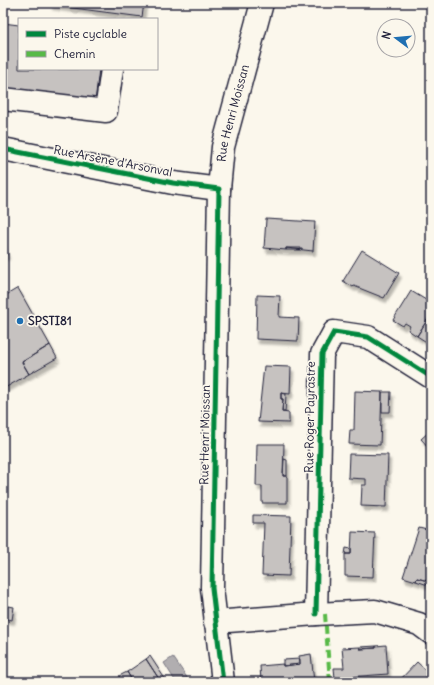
<svg xmlns="http://www.w3.org/2000/svg" width="434" height="685" font-family="Delius,sans-serif">
<defs>
<filter id="shadow"><feDropShadow dx="2.5" dy="4.5" stdDeviation="1" flood-color="#0004"/></filter>
</defs>
<rect width="100%" height="100%" fill="#fbf7ec"/>
<filter id="ink" filterUnits="userSpaceOnUse"><feTurbulence type="fractalNoise" baseFrequency=".025" numOctaves="2"/><feDisplacementMap in="SourceGraphic" scale="8" xChannelSelector="R" yChannelSelector="G"/><feConvolveMatrix kernelMatrix="1 2 1 2 8 2 1 2 1" color-interpolation-filters="sRGB"/></filter>
<g filter="url(#ink)">
<path fill="#b1aeb0" stroke="#787681" d="M173,657L188,679L184,682H176L164,663Z"/>
<path fill="#c6c2c0" stroke="#22223b" filter="url(#shadow)" d="M50,3H144L142,17L50,5Z
M3,23L19,25V69H99L95,102L3,89Z
M266,219L315,222L313,251L286,248V250L264,248Z
M3,243L7,255L3,256Z
M286,248H301V250H286Z
M362,250L399,273L384,298L354,286L353,287L343,281Z
M18,288L50,345L22,362L29,374L3,389V297Z
M411,291L431,303V314L417,336L408,330L410,326L405,323L403,326L393,320Z
M257,295L280,296L279,317L299,318L298,341L256,339Z
M431,314V340L430,339L428,343L417,336Z
M50,345L57,358L29,374L22,362Z
M264,366L291,367L290,394L281,393V399H283L282,412L289,413V423L258,422Z
M355,391L382,392L380,445L349,444L350,430H354Z
M382,392H391L390,412H382Z
M281,393L286,394L285,412H282L283,399H281Z
M431,430V450L421,439Z
M257,444H284L283,476H287V503H262V486H256Z
M349,454L388,455L386,507L361,506L362,485H366V479L348,478Z
M284,459L287,460V476H283Z
M253,515L291,516L289,576L262,575L264,523H253Z
M419,528L431,531V582L417,578L416,581L403,577Z
M352,532L375,533L373,577L345,576V554H351Z
M346,548L351,549V554H345Z
M417,578L431,582V586L416,581Z
M3,605L14,607L12,620L3,618Z
M386,645L388,674L335,678L334,668H344L342,648L360,647V649L376,648V646Z
M376,646V648L360,649V647Z
M311,654L314,682H261L260,666L283,664V666L300,664L299,656Z
M150,656L167,682H161L146,659Z
M146,659L161,682H133L127,672Z
M300,659V664L283,666V660Z
M417,662L431,675V682H398Z
M127,672L133,682H123L119,676Z"/>
<g fill="none" stroke-linecap="round" stroke-linejoin="round">
<defs>
<g id="minor">
<path d="M3,99L106,111L112,69"/>
<path d="M3,149L173,183L219,189"/>
<path d="M316,614L322,354L334,332L368,337L431,377"/>
<path d="M215,622L316,614L375,611L419,624L431,633"/>
<path id="s1" d="M223,682L212,588L219,189L223,147L262,3"/>
</g>
</defs>
<use href="#minor" stroke="#22223b" stroke-width="25"/>
<use href="#minor" stroke="#fbf7ec" stroke-width="22"/>
<path stroke="#58b947" stroke-width="4" stroke-dasharray="8 4" stroke-linecap="butt" d="M325,614L330,682"/>
<defs>
<path id="cycleway" d="M3,149L173,183L219,189L212,588L223,682
M316,614L322,354L334,332L368,337L431,377"/>
</defs>
<use href="#cycleway" stroke="#fbf7ec" stroke-width="8"/>
<use href="#cycleway" stroke="#00873e" stroke-width="5"/>
</g>
</g>
<circle fill="#1f6fb2" stroke="#fbf7ec" stroke-width="1.5" cx="20" cy="321" r="4"/>
<g text-anchor="middle" stroke-width="3.5" stroke-linejoin="round" paint-order="stroke">
<g font-size="12" fill="#22223b" stroke="#fbf7ec">
<text dy="4" stroke="none"><textPath href="#s1" startOffset="571">Rue Henri Moissan</textPath></text>
<text transform="translate(113 161) rotate(11)" y="4">Rue Arsène d'Arsonval</text>
<text transform="translate(310 417) rotate(-89)" y="4">Rue Roger Payrastre</text>
<text transform="translate(205 435) rotate(-89)" y="4">Rue Henri Moissan</text>
</g>
<g font-size="12" font-weight="bold" fill="#22223b" stroke="#fbf7ec" text-anchor="start">
<text x="28" y="325">SPSTI81</text>
</g>
</g>
<rect width="434" height="685" fill="none" stroke="#fbf7ec" stroke-width="16"/>
<rect x="8" y="8" width="418" height="669" fill="none" stroke="#22223b" stroke-width="1.5" filter="url(#ink)"/>
<rect x="18" y="18" width="140" height="52" fill="#fbf7ec" stroke="#a4a2a5"/>
<rect x="26" y="31" width="20" height="6" fill="#00873e" stroke="#a4a2a5"/>
<text x="54" y="38" font-size="12" fill="#22223b">Piste cyclable</text>
<rect x="26" y="51" width="20" height="6" fill="#58b947" stroke="#a4a2a5"/>
<text x="54" y="58" font-size="12" fill="#22223b">Chemin</text>
<g transform="translate(396 38) rotate(286)"><circle r="19" fill="#fbf7ec" stroke="#a4a2a5"/>
<path d="M0-3L7 15L0 10L-7 15Z" fill="#1f6fb2"/>
<text y="-6" font-size="11" font-weight="bold" text-anchor="middle" fill="#22223b">N</text>
</g>
</svg>
